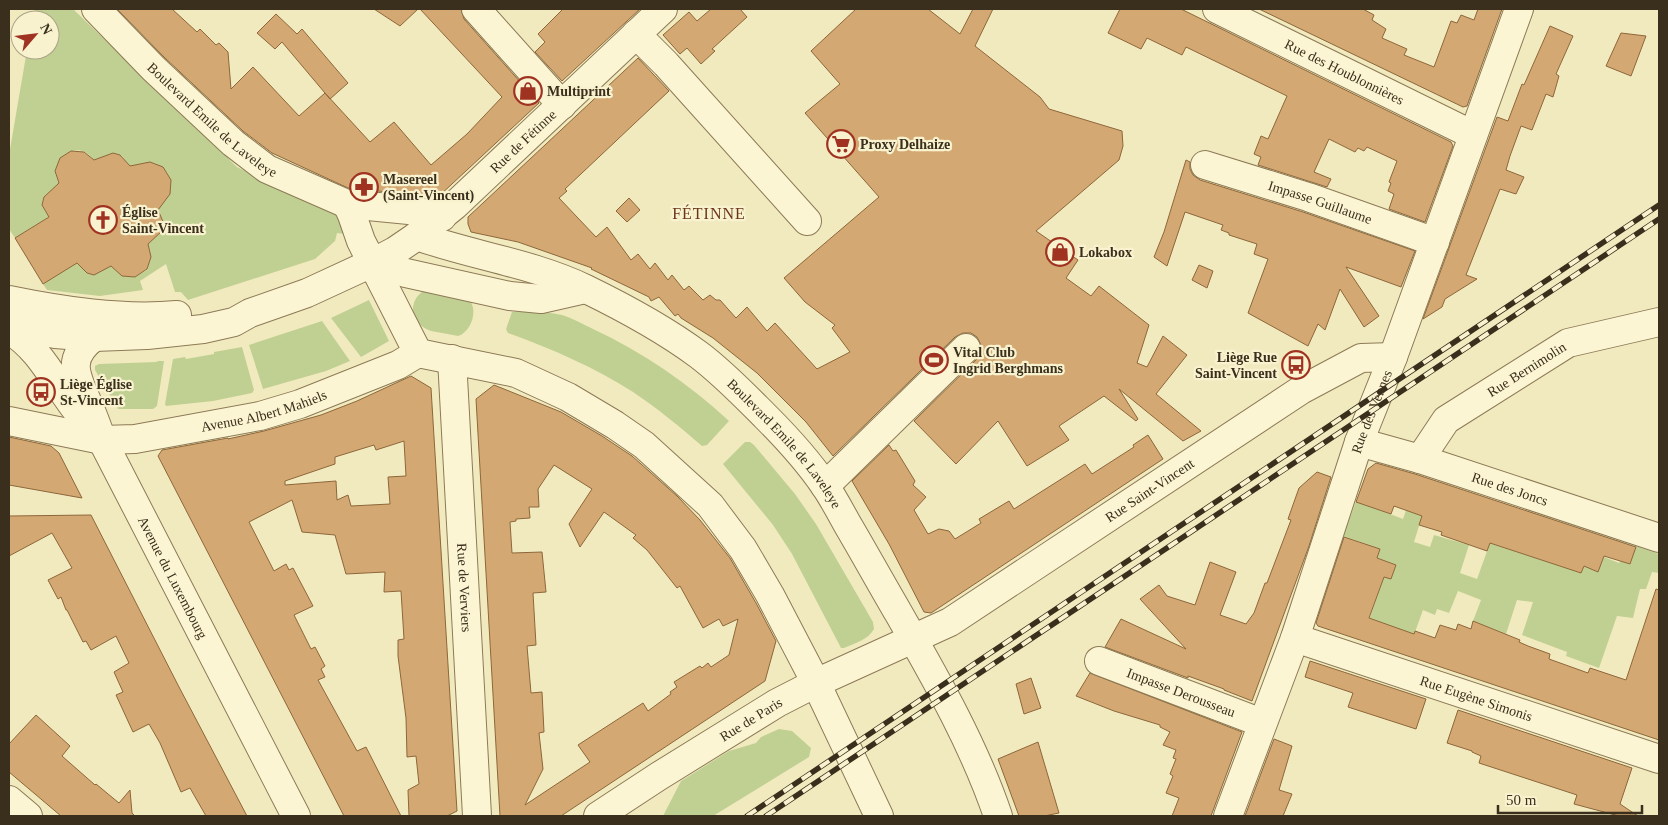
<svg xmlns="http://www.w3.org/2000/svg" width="1668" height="825" font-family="Georgia,serif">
<rect width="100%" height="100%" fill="#f2eabf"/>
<path fill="#c0d092" d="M35,9H73L237,167L290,193L335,206L345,234L337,233L335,241L315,259L188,300L181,292H175L166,264L140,281L143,290L100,296L47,290L43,284L81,260L82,268L87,273L93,275L110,264L122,276L135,277L147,270L151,257L148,244V236C162,235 167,230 161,217L154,214V210C189,188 163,148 129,169L126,167C124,146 108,155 94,160C92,158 88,154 85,152C70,145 60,159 55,171L60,187L57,191C47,192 44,195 42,205L46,212L52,215L15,238L9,229V155L27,50H50V20H33Z
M426,289L470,301C478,311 471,332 458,336C450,334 440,333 431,331C410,324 406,301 426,289Z
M369,300L389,341L361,357L331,318Z
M512,312C528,312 546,311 562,315C572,318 583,324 593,329C643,352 689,384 729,421L707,445L702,446C680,427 657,408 633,392C594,367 552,349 508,333L506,329Z
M322,321L350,361L326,371L263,389L249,345Z
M242,347L254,390L252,393L213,401L166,406L165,404L173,359L185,357L186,359L214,354V352Z
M158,361H164L157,406L153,409H118L95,370V366L99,364L156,362Z
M745,442H750L754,445L795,494L816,524L873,622L874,629C868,640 855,643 844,648H841L792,554L773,525L723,464Z
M1356,501L1403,519L1409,502L1425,507L1414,542L1430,547L1434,535L1469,545L1460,573L1477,579L1490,543L1581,573L1584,566L1598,571L1604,557L1619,563L1620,561L1630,564L1636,546L1659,554V573L1652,572L1646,589H1640L1633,618L1617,616L1599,668L1566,656L1567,652L1522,635L1533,602L1517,600L1506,634L1473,621L1481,600L1458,591L1449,613L1437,609L1435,615L1423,610L1414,635L1369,620L1384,576L1391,579L1396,565L1377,558L1380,549L1343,536Z
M779,729L792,731L811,748L809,757L713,816H663L681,781L729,751L756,743L761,737Z"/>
<path fill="#d3a872" stroke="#8d673a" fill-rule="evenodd" d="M117,9H172L197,32L200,29L216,45L219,43L228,52L231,89L253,67L299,116L325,93L370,142L394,122L431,165L467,134L502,97L420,9H461L464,19L539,103L438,197L348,188L272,153L243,131L164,57Z
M374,9H418L400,26Z
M563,9H640L562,81L535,52L545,42L538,34Z
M711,9H740L747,17L712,49L715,51L701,64L687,48L680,54L663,35L689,12L697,21Z
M856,9H928L960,34L973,9H993L975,46L1040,97L1049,109L1122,131L1123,146L1119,160L1036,231L1078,260L1066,278L1091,296L1099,286L1149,325L1137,363L1147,367L1163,336L1187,355L1156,394L1201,431L1183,441L1119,389L1138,419L1136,421L1104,396L1059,426L1069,440L1027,466L998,421L956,464L914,421L977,359L981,353V345L977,337L971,333H963L955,337L833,456L806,422L757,373L713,338L681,318L678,314L675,316L659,297L651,301L649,297L591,269L592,268L518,242L471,232L468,224V217L638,58L669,91L565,189L567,191L559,198L596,237L607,227L631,260L638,254L650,269L655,263L668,280L672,275L684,290L689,286L703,300L710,295L716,300H720L736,318L747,307L767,331L775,323L817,369L850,352L832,328L835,325L805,302L784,278L879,197L805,113L840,84L811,51Z
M1120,9H1181L1451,142L1453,146L1425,222L1389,209L1394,194L1388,191L1391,183L1389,182L1397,161L1367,147L1364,151L1358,148L1355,152L1329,139L1314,172L1331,179L1327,187L1258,165L1261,157L1254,154L1261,136L1268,139L1287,96L1186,47L1182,55L1147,38L1141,49L1108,33Z
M1259,9H1363L1374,15L1372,20L1386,29L1382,38L1407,49L1404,55L1434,67L1451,21L1457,23L1461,15L1474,20L1478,9H1502L1467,106L1463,107Z
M276,14L297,34L302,29L348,83L330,99L282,42L275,49L257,33Z
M1550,26L1573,36L1556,74L1559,76L1553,97L1546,94L1532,130L1521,126L1510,156L1506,170L1524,177L1516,194L1500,189L1466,275L1477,279L1445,299L1442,307L1423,319L1497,117L1508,121L1522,84L1524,85Z
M1621,33L1646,36L1631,76L1606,66Z
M71,151L84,152L94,160L113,153L120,155L130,166L150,162L163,167L171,180L170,194L158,210L164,224L162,231L148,244L151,257L147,269L135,277L122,276L111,266L94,275L87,273L77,263L43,284L15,238L49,217L42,205L44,197L59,183L55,171L60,158Z
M1186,160L1190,162V169L1193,175L1200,180L1303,212L1415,251L1401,287L1346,267L1379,316L1364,327L1340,289L1325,330L1318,324L1308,346L1248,313L1268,259L1254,254L1257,244L1229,235V233L1221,230L1223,225L1185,212L1167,266L1154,257L1164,232Z
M629,198L640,210L627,222L616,211Z
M1199,265L1213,271L1207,288L1192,280Z
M411,376L431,388L457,811L447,816H409L408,790L419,784L416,756L407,757L406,718L398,656V640L404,639L401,591L384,592L385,572L346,574L335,535L302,532L292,500L249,522L274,571L286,564L289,570L293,568L313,606L294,615L311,649L315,647L325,666L321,669L325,677L318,680L357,751L366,747L401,816H344L158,456L162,450L228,438V439L264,431L321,415L357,401ZM404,441L406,476L388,477L390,504L351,506L348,495L337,500L336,481L285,485V481L335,464V457L374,445L376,450Z
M494,385L561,412L602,436L632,456L677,496L700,520L730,558L756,603L776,641L765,681L561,816H500L476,399ZM554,465L592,489L569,524L580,547L604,512L636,535L633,538L647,550L677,588L680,586L703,628L719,619L723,626L738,619L729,655L711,667L708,663L702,668L700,666L674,682L677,687L670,692L671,694L648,711L643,703L578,745L590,762L525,805L543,769L539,733L544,732L542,692L531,693L527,646L536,645L533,593L546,592L542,552L512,553L510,522L516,521V519L530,518L529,507H539L538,489Z
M1148,435L1163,459L931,613L924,612L889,544L852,481L889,445L893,451L896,450L915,481L913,485L926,497L914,510L928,534L939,529L949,531L955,539L981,523L979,519L1009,501L1014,509L1085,464L1092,474L1134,447L1133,445Z
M9,437L51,446L59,453L82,498L9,485Z
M1376,463L1415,474L1636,547L1630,564L1604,556L1598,572L1584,566L1581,573L1490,543L1487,551L1441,535L1442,532L1419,525L1422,516L1394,506L1391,514L1356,502L1368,469Z
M1317,472L1331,477L1309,546L1252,701L1224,690V689L1188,676V678L1105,647L1121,619L1186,649L1140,599L1159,585L1167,596L1195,605L1210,562L1236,572L1220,615L1246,624L1254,613L1265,583H1267L1291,520L1288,519L1299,488Z
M91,515L179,687L247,816H206L190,788L181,792L160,743L149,724L133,732L116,695L123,692L114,672L129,663L116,636L91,650L86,641L83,642L67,610H66L61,597L58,599L48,580L72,568L52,533L9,556V516Z
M1344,537L1380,549L1377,558L1396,565L1391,579L1384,577L1369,618L1414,634L1415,631L1435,638L1440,625L1456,630L1458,624L1471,629L1473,621L1520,640L1519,642L1528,646L1550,654L1549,659L1588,673L1590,668L1626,680L1656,589L1659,590V740L1318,626L1316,623Z
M1310,661L1426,699L1416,729L1348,707L1353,693L1305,677Z
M1090,673L1242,732L1211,816H1172L1179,798L1166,793L1173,776L1170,774L1176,759L1173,758L1176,750L1163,745L1170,732L1160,727V725L1114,711L1076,696Z
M1031,678L1041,708L1024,714L1016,684Z
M1458,710L1632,768L1620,804L1638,816H1619L1574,804L1577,795L1479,763L1481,756L1472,752V751L1447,743Z
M36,715L70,746L62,756L95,785L96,784L119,803L130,790L132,813L135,816H61L9,772V744Z
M1274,739L1292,746L1279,790L1292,794L1283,816H1245Z
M1038,742L1059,813L1044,816H1019L998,759Z"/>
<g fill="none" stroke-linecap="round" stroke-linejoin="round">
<defs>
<g id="minor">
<path id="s1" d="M96,9L153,68L233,143L267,169L347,204L409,210L442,217"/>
<path d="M476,9L562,105"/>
<path id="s2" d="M1217,9L1473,135"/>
<path d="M636,34L666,64L807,221"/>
<path id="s3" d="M1205,165L1308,197L1435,242"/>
<path d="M347,204L352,215L361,241L418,353"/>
<path id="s4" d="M417,236C473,256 532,263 586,289C625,308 664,329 699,355C723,373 744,395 766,417C787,438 808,461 825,486C834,499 841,513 849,527C866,556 882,585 899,614C936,679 974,745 998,816"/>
<path d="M372,263L406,273L510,296L541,299L585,289"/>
<path d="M9,300C63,311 121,320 177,315"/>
<path id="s5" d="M9,327L55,334L94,337L147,335L203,329L234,322L250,313L307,293L372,263L395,251L417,236L454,206L663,9"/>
<path d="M9,330C42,349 57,388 81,416"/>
<path id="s6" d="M94,337C68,357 74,372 86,399C92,412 97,426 102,440L296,816"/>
<path d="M418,353L516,373L568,397L615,425L644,445L710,505L743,549L770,595L816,683L879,816"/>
<path id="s7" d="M452,359L477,816"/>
<path id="s8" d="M9,421L102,440L135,439L260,416L300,404L398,365L418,353"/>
<path id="s9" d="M1359,442L1420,459L1659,538"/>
<path id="s10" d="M1420,459L1446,420L1568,343L1659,322"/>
<path d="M825,486L966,348"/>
<path id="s11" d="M1295,638L1659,759"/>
<path id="s12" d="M1099,661L1262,723"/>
<path d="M9,800L28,816"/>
<path id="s13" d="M598,816L659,776L777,703L816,683L950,622L1301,390L1361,358L1393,357"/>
<path id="s14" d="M1228,816L1295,638L1359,442L1393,357L1519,9"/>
</g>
</defs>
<use href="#minor" stroke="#8c7a56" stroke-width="30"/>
<use href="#minor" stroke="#fcf5d3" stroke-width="28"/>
<defs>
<path id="rail" d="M747,816L1659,205
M766,816L1659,219"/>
</defs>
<use href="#rail" stroke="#3a2f1c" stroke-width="5.5"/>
<use href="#rail" stroke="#f8f2cf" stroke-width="4" stroke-dasharray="11" stroke-linecap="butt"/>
</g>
<defs>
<symbol id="shop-ring" viewBox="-11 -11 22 22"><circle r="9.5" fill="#f8f2cf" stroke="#a03221" stroke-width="1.5"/><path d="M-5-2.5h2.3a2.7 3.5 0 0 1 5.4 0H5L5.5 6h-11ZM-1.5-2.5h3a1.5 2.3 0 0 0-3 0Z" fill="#a03221"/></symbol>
<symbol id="supermarket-ring" viewBox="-11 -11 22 22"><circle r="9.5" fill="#f8f2cf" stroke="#a03221" stroke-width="1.5"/><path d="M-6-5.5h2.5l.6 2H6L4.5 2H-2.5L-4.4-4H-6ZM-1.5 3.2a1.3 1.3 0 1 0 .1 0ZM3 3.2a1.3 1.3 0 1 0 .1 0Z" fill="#a03221"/></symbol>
<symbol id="pharmacy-ring" viewBox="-11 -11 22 22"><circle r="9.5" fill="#f8f2cf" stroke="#a03221" stroke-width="1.5"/><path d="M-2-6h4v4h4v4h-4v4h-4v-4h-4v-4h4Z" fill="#a03221"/></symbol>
<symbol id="church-ring" viewBox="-11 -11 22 22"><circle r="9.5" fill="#f8f2cf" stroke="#a03221" stroke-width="1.5"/><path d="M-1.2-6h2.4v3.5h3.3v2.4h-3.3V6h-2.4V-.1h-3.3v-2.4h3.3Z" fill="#a03221"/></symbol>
<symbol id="stadium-ring" viewBox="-11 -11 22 22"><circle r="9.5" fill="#f8f2cf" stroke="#a03221" stroke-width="1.5"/><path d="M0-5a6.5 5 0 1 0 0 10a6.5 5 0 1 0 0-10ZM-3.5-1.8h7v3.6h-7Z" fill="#a03221"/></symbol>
<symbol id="bus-ring" viewBox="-11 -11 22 22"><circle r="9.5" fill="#f8f2cf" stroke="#a03221" stroke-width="1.5"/><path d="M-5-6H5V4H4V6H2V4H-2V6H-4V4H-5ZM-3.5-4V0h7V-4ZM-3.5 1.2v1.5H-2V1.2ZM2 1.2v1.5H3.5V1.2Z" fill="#a03221"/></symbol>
</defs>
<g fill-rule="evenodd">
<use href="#shop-ring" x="512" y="75" width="32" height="32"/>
<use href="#supermarket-ring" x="825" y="128" width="32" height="32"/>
<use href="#pharmacy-ring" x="348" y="171" width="32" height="32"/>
<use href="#church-ring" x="87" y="204" width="32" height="32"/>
<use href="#shop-ring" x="1044" y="236" width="32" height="32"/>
<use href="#stadium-ring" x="918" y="344" width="32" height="32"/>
<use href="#bus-ring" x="1280" y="349" width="32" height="32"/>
<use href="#bus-ring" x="25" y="376" width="32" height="32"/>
</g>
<g text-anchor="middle" stroke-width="4.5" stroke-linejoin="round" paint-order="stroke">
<g font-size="14" fill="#3a2f1c" stroke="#f8f2cf">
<text dy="5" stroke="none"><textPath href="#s2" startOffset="142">Rue des Houblonnières</textPath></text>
<text dy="5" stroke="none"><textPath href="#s1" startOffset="161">Boulevard Emile de Laveleye</textPath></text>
<text dy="5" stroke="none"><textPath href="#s5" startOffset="572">Rue de Fétinne</textPath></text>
<text dy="5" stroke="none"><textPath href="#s3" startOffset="121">Impasse Guillaume</textPath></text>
<text dy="5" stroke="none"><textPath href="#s10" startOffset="142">Rue Bernimolin</textPath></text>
<text dy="5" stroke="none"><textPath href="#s8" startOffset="260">Avenue Albert Mahiels</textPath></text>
<text dy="5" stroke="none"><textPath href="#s14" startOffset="429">Rue des Vennes</textPath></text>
<text dy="5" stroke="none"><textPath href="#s4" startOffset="432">Boulevard Emile de Laveleye</textPath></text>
<text dy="5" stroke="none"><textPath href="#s9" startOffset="158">Rue des Joncs</textPath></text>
<text dy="5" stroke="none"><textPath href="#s13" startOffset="642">Rue Saint-Vincent</textPath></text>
<text dy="5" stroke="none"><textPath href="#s6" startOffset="269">Avenue du Luxembourg</textPath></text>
<text dy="5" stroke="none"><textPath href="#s7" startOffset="229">Rue de Verviers</textPath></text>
<text dy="5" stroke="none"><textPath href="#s12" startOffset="88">Impasse Derousseau</textPath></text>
<text dy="5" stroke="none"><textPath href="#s11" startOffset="191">Rue Eugène Simonis</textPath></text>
<text dy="5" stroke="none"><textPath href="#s13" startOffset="181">Rue de Paris</textPath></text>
</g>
<g font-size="14" font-weight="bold" fill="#3a2f1c" stroke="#f8f2cf" text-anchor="start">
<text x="547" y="96">Multiprint</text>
<text x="860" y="149">Proxy Delhaize</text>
<text x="383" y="184">Masereel<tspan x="383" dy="16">(Saint-Vincent)</tspan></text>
<text x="122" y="217">Église<tspan x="122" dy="16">Saint-Vincent</tspan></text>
<text x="1079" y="257">Lokabox</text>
<text x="953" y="357">Vital Club<tspan x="953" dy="16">Ingrid Berghmans</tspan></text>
<text x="1277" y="362" text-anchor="end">Liège Rue<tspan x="1277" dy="16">Saint-Vincent</tspan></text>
<text x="60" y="389">Liège Église<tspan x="60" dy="16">St-Vincent</tspan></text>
</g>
<g font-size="16" letter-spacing="1" fill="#6a3517" stroke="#f8f2cf">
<text x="709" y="219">FÉTINNE</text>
</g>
</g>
<rect width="1668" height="825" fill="none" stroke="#3a2f1c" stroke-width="20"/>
<g transform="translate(35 35) rotate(62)"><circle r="24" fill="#f8f2cf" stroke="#aca487"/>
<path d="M0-4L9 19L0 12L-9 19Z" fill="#a03221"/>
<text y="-8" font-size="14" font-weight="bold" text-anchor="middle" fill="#3a2f1c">N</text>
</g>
<path d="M1498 805v8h144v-8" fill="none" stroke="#3a2f1c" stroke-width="2.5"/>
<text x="1506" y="805" font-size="15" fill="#3a2f1c" stroke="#f8f2cf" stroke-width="4" paint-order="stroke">50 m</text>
</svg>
